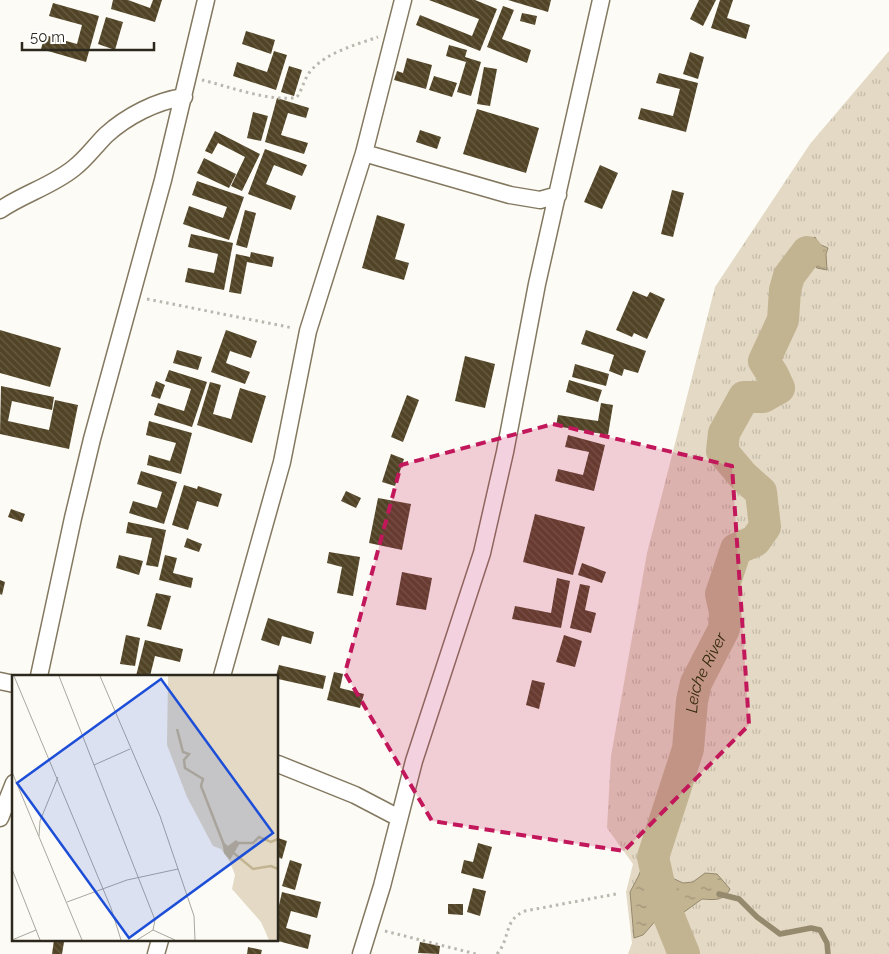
<svg xmlns="http://www.w3.org/2000/svg" width="889" height="954" font-family="Raleway,sans-serif">
<defs>
<pattern id="grass-tufts" width="24" height="20" patternUnits="userSpaceOnUse" patternTransform="scale(1.25)"><rect width="24" height="20" fill="#e3d9c4"/><path d="M3 7l-1-3M5 7V3M7 7l1-3M15 17l-1-3M17 17v-4M19 17l1-3" fill="none" stroke="#c3baa8"/></pattern>
<pattern id="water-ripples" width="26" height="14" patternUnits="userSpaceOnUse" patternTransform="scale(1.25)"><rect width="26" height="14" fill="#c2b391"/><path d="M2 4q2-2 4 0t4 0M15 11q2-2 4 0t4 0" fill="none" stroke="#9e9276"/></pattern>
<pattern id="building-back-hatch" width="6" height="6" patternUnits="userSpaceOnUse" patternTransform="scale(1.25)"><rect width="6" height="6" fill="#514426"/><path d="M-1 5l2 2M0 0l6 6M5-1l2 2" fill="none" stroke="#675c44"/></pattern>
</defs>
<rect width="100%" height="100%" fill="#fdfbf5"/>
<path fill="url(#grass-tufts)" d="M889,51V954H628L632,943L626,892L633,864L607,828L611,756L647,553L715,287L810,144Z"/>
<path fill="url(#water-ripples)" stroke="#95896e" d="M815,237L819,244L828,248L826,254L827,270L817,268L811,263L808,265L790,261L794,248Z
M656,835L665,838L663,863L668,876L683,883L693,882L705,873L717,874L730,889C724,901 715,900 702,899L673,920L666,918H658L643,935L634,938L630,892L638,877Z"/>
<g fill="none" stroke-linecap="round" stroke-linejoin="round">
<path stroke="#95896e" stroke-width="5.5" d="M719,894L739,899L757,917L780,934L811,928L820,930L827,943L828,954"/>
<path stroke="#c2b391" stroke-width="32" id="s1" d="M684,954L663,902L653,857L688,749L692,701L696,683L724,629L725,612L721,594L736,549L755,541L765,527L761,492L743,476L722,451L724,433L744,397H763L779,388L773,375L764,361L783,320L785,290L789,276L807,252"/>
</g>
<path fill="url(#building-back-hatch)" d="M113,0H128L150,8L153,0H162L155,22L111,9Z
M429,0H475L497,9L480,51L416,25L420,15L472,36L479,19Z
M508,0H551L548,12Z
M699,0H716L703,26L690,19Z
M720,0H733L727,18L750,25L746,39L711,28Z
M53,3L99,16L86,62L41,49L45,35L77,44L82,25L49,16Z
M503,6L514,10L502,39L531,50L527,63L487,47Z
M522,13L537,16L535,25L520,21Z
M106,17L123,22L115,50L98,44Z
M246,31L275,40L271,54L242,44Z
M449,45L467,50L465,57L481,62L471,96L457,92L466,62L446,56Z
M274,51L287,55L276,90L233,76L237,62L267,72Z
M690,52L704,57L698,79L683,74Z
M407,58L432,65L426,89L394,80L397,71L403,73Z
M289,66L302,70L294,96L281,92Z
M484,67L497,69L490,106L477,104Z
M659,73L698,83L686,132L638,119L641,108L673,116L680,89L656,83Z
M434,76L457,83L452,97L429,90Z
M277,98L309,108L306,118L288,113L281,135L308,143L304,154L265,142Z
M477,109L539,128L526,173L463,154Z
M253,112L268,116L261,141L247,138Z
M420,130L441,137L437,149L416,142Z
M215,131L260,154L242,191L231,186L245,157L218,143L212,154L205,151Z
M265,149L307,165L302,176L274,165L266,184L296,196L291,210L248,194Z
M204,158L236,174L229,188L197,173Z
M600,165L618,173L602,209L584,202Z
M197,181L244,197L229,240L183,224L189,206L223,218L227,207L192,195Z
M672,190L684,193L673,237L661,234Z
M245,210L256,213L247,248L236,245Z
M377,215L405,224L395,259L409,263L404,280L362,268Z
M191,234L233,243L224,290L185,282L188,268L214,273L218,254L188,247Z
M251,252L274,257L272,267L247,262L241,294L229,292L236,254L250,257Z
M633,291L647,297L650,292L665,299L647,339L634,333L632,337L616,330Z
M0,330L61,348L50,387L0,373Z
M226,330L257,341L251,358L230,351L226,363L250,372L245,384L211,372Z
M586,330L646,351L638,373L624,369L622,376L609,371L614,355L581,344Z
M177,350L202,357L198,370L173,363Z
M465,356L495,364L485,408L455,401Z
M575,364L609,374L606,386L572,377Z
M169,370L207,382L192,427L154,415L158,403L184,411L191,389L165,381Z
M569,380L602,390L598,402L566,392Z
M156,381L165,385L160,399L151,396Z
M210,382L221,385L213,414L231,419L240,388L266,396L252,443L197,425Z
M1,386L54,397L52,410L12,401L8,421L49,430L55,400L78,405L69,449L0,434Z
M407,395L419,400L403,442L391,437Z
M601,403L613,405L608,435L556,426L558,415L598,421Z
M149,421L192,433L181,474L147,465L149,455L170,461L176,443L146,435Z
M568,435L605,445L594,491L555,481L558,469L583,475L589,452L565,447Z
M391,454L404,459L395,486L382,482Z
M141,471L177,482L164,524L129,513L133,501L157,508L162,492L137,484Z
M184,485L197,489L198,486L222,494L218,507L197,501L188,530L172,525Z
M346,491L361,498L356,508L341,501Z
M378,498L411,504L402,550L369,543Z
M11,509L25,514L22,522L8,517Z
M535,514L585,527L573,575L523,562Z
M128,522L166,530L158,567L146,565L152,538L126,533Z
M187,538L202,544L199,552L184,547Z
M329,552L360,557L353,596L337,593L342,567L327,563Z
M119,555L143,561L139,575L116,568Z
M165,555L177,558L173,573L193,578L191,588L159,580Z
M582,563L606,572L602,583L578,575Z
M402,572L432,578L426,610L396,605Z
M557,578L570,581L561,628L512,619L515,606L551,613Z
M0,580L5,582L2,595L0,594Z
M580,584L590,586L585,610L596,613L591,633L570,628Z
M156,593L171,596L161,630L147,626Z
M268,618L314,632L311,644L282,636L279,646L261,640Z
M126,635L140,638L135,666L120,664Z
M564,635L582,641L575,667L556,662Z
M145,640L183,649L180,662L155,656L150,676H136Z
M279,665L326,676L323,689L278,679L276,676Z
M334,672L343,674L340,688L364,694L360,708L327,700Z
M532,680L545,683L539,709L526,705Z
M278,838L287,841L282,859L278,857Z
M478,843L492,847L483,879L461,873L464,860L473,862Z
M290,860L302,864L295,890L282,886Z
M473,888L486,891L480,916L467,912Z
M282,892L321,902L317,918L291,911L286,928L311,935L308,949L278,941V910Z
M448,904H463V915L448,914Z
M54,940L64,942L62,954H52Z
M420,942L440,946L439,954L418,953Z
M248,947L262,950L261,954H247Z"/>
<g fill="none" stroke-linecap="round" stroke-linejoin="round">
<defs>
<path id="minor" d="M364,153L510,195L540,200L558,195
M0,210C23,194 52,186 74,168C86,159 95,146 106,135C127,116 156,101 184,97
M39,676L73,518L92,439L163,180L206,0
M222,676L282,462L308,331L364,153L403,0
M0,681L14,684
M278,764L355,795L399,818
M0,818L14,783
M156,954L160,940
M361,954L382,886L414,761L482,553L505,452L537,284L601,0"/>
</defs>
<use href="#minor" stroke="#837860" stroke-width="19"/>
<path stroke="#bab7af" stroke-width="3" stroke-dasharray="2.5 4" stroke-linecap="butt" d="M202,80C227,86 273,103 297,97C302,90 304,80 309,73C324,53 355,45 378,37
M147,299L293,328
M385,931L476,954
M497,954C511,938 503,920 525,911L616,894"/>
<use href="#minor" stroke="#fff" stroke-width="16"/>
</g>
<path fill="#c2185b" fill-opacity="0.2" stroke="#c2185b" stroke-width="4" stroke-dasharray="10 6" stroke-linejoin="round" d="M553,424L732,466L749,725L624,851L432,821L345,673L401,465Z"/>
<g text-anchor="middle" stroke-width="5" stroke-linejoin="round" paint-order="stroke">
<g font-size="16" font-style="italic" fill="#352a0c" stroke="#fff">
<text dy="6" stroke="none"><textPath href="#s1" startOffset="295">Leiche River</textPath></text>
</g>
</g>
<g transform="translate(12 675)">
<rect width="266" height="266" fill="#fdfbf5"/>
<path d="M156,1H266V265H257L249,247L220,214L223,200L218,187L209,174L201,171L175,122L155,70Z" fill="#e3d9c4"/>
<path d="M224,165L228,168L218,185L212,178L210,166L216,171Z" fill="#c2b391"/>
<path fill="none" stroke="#c2b391" stroke-width="2.5" d="M165,54L171,77L177,79L172,85L173,93L191,104L189,111L212,170L241,194L259,191L266,194M227,168H241L247,162L259,167L266,164"/>
<path fill="none" stroke="#aaa79f" stroke-width="1" d="M2,1L99,233L109,265M47,1L143,245L141,255L125,265M88,1L148,141L182,241L183,265M82,90L118,74M0,97L70,265M27,161L28,146L46,102M0,194L28,265M55,227L115,205L166,194M141,255L163,265M0,265L24,255"/>
<path fill="#1d4ed8" fill-opacity="0.15" stroke="#1d4ed8" stroke-width="2.5" d="M149,4L261,158L117,263L5,108Z"/>
<rect width="266" height="266" fill="none" stroke="#2d281e" stroke-width="2.5"/>
</g>
<path d="M22 42v8h132v-8" fill="none" stroke="#2d281e" stroke-width="2.5"/>
<text x="30" y="42" font-size="15" fill="#2d281e" stroke="#ffffff" stroke-width="4" paint-order="stroke">50 m</text>
</svg>
